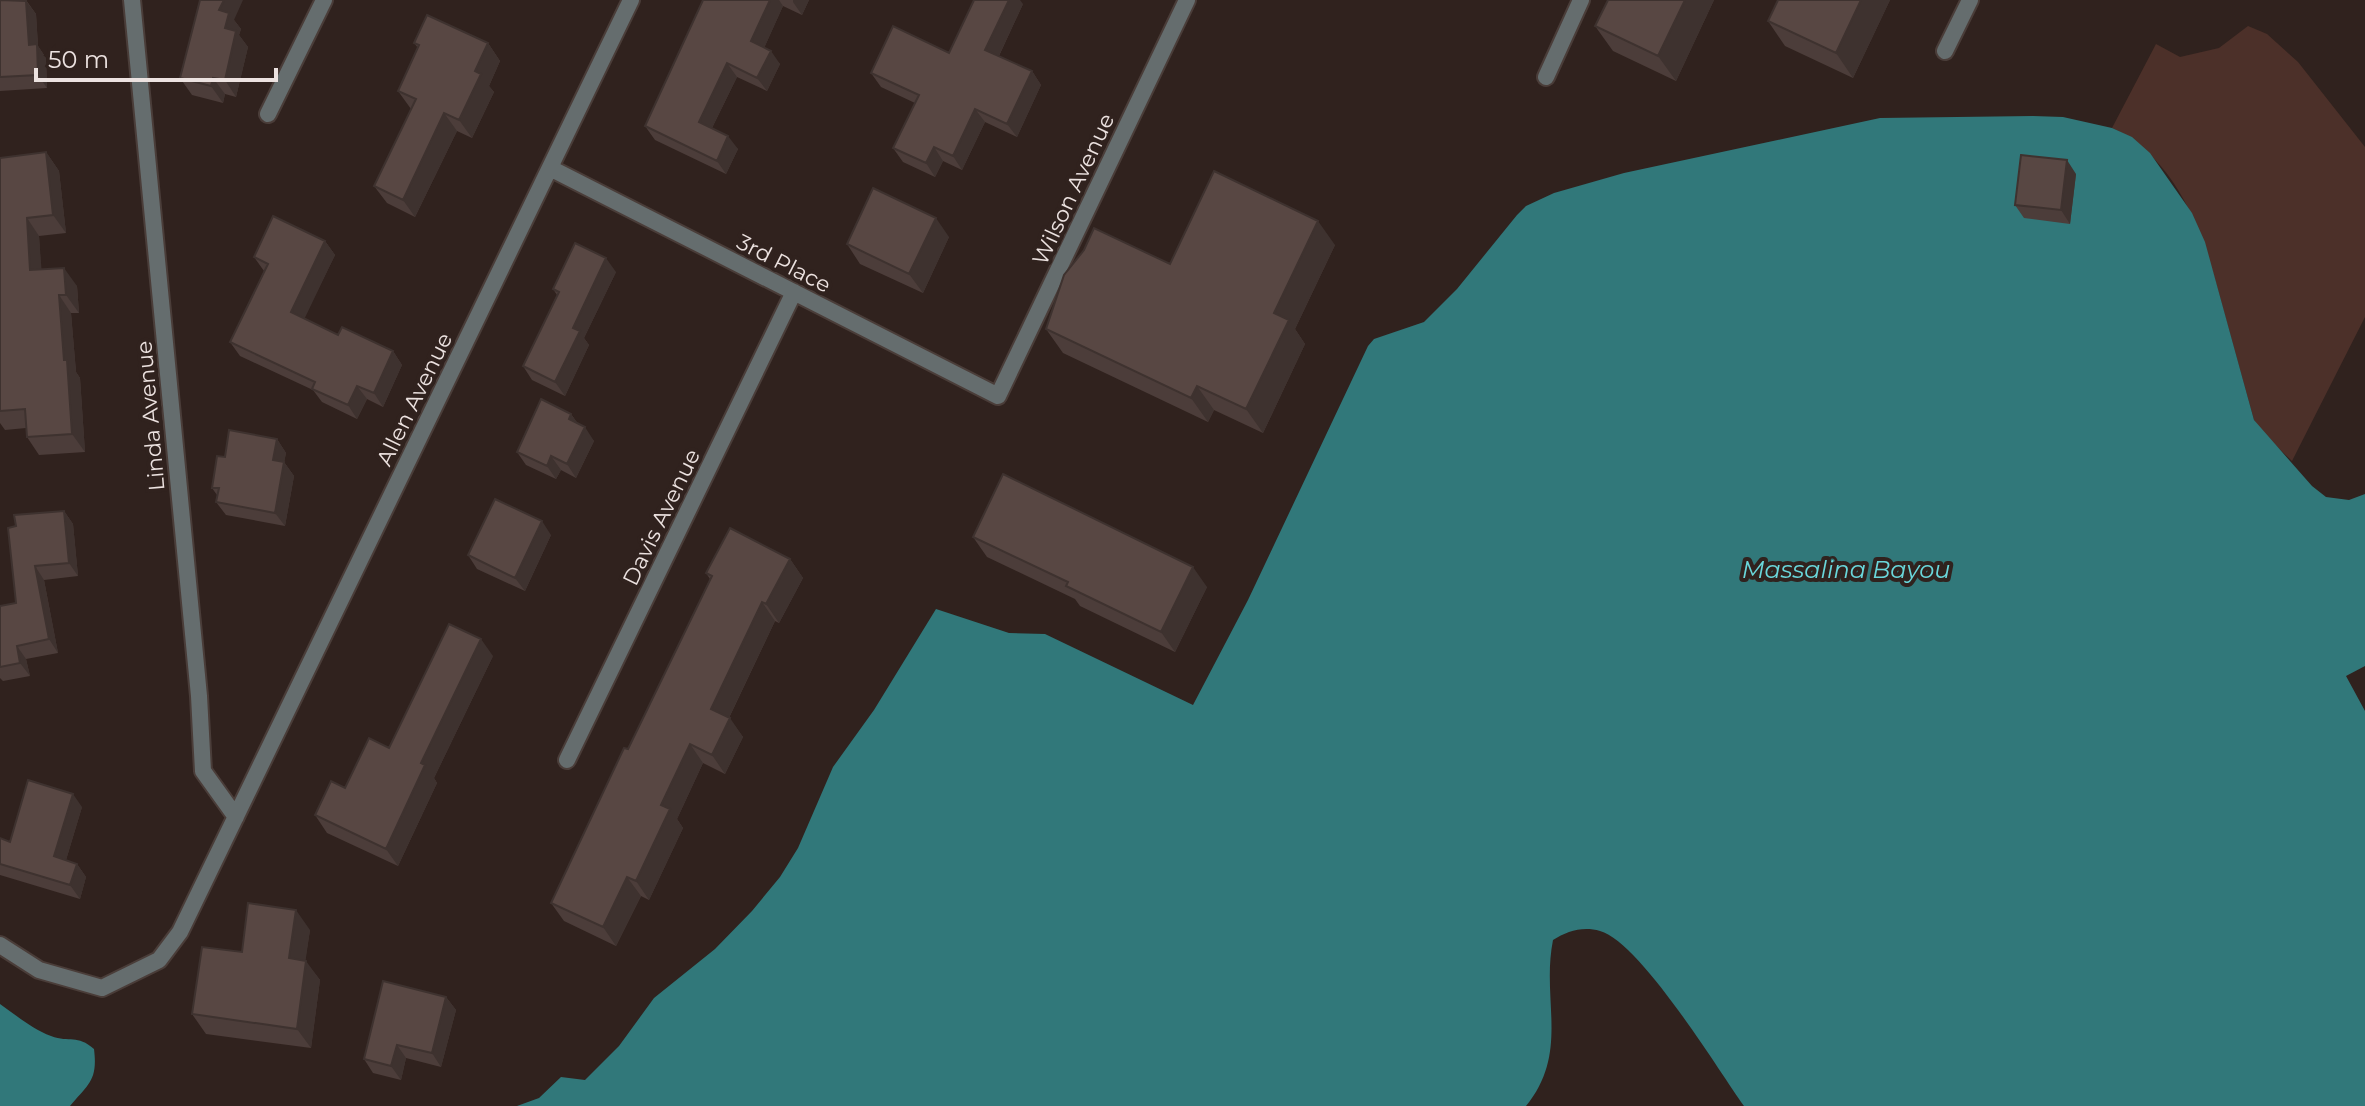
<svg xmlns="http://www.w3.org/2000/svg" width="2365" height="1106" font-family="Montserrat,sans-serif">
<rect width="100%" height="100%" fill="#30221e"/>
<path fill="#4c3029" d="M2248,26L2267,34L2298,62L2365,147V317L2292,461L2262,432L2254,420C2244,384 2234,348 2224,312C2205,241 2183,163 2112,128L2156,44L2180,57L2219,48Z"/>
<path fill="#31787a" d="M2033,116L2063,117L2112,128L2132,137L2150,153L2192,213L2205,242L2254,420L2312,486L2326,497L2349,500L2365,494V666L2346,676L2365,711V1106H1744C1717,1068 1640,942 1600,931C1583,926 1567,931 1553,940C1541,1000 1570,1052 1526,1106H517L539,1098L561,1077L585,1080L619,1046L654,998L715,949L752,911L780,877L798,848L833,767L874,710L936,609L1009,633L1045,634L1193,705L1248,600L1368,346L1374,339L1424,322L1457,289L1517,215L1526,206L1554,193L1624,173L1880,118Z
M0,1004C16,1015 32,1029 51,1036C70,1043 77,1034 94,1049C98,1081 88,1084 70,1106H0Z"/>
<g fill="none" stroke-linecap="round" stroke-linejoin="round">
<defs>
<path id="service" d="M268,114L324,0"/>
<path id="minor" d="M132,0L199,696L203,771L236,817
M1945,51L1970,0
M1546,77L1581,0
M550,168L998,396L1187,0
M567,760L794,292
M0,945L39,970L102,988L159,960L180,932L631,0"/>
</defs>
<use href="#service" stroke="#4a3d39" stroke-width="20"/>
<use href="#minor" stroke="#4a3d39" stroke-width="20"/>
<use href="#service" stroke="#656d6e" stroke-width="16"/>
<use href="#minor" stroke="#656d6e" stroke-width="16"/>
</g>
<path fill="#4c3d3a" d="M0,0H26L36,14L38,46L46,58L47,88L0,91Z
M703,0H809L802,15L783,6L764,48L780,64L767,91L737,77L712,128L738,149L726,174L655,140L645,126Z
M1608,0H1714L1676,81L1613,51L1595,26Z
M1890,0L1853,78L1785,46L1768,21Z
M1023,4L999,56L1032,71L1041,85L1017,137L985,122L962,170L943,161L935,177L903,162L893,148L915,103L881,87L871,73L949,53Z
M234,20L241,29L239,35L248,47L236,97L225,94L223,103L192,95L180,78Z
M414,43H488L500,61L489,86L494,92L472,138L457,131L415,217L387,203L374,186L411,109L398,91L418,48Z
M46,152L59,171L66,233L39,236L41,270L77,286L79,313H71L76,372L80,378L85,452L39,455L27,437L26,428L5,430L0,423V158Z
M2076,174L2070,224L2024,218L2015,205Z
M949,237L923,293L860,264L847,244Z
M325,241L335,255L304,318L338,335L393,351L402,365L383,407L367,399L357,419L322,402L313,390L240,356L230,342L264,271L254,257Z
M1335,245L1295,329L1305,344L1263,433L1214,410L1208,422L1063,353L1046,329L1170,264Z
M616,272L584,338L589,345L565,396L532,380L523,366L557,295L553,289Z
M571,414L578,424L594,441L576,478L561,470L556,479L526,465L517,452Z
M277,439L286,453L284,462L294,476L285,526L226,515L216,502L217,495L212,488L225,457Z
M64,511L73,524L78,576L44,580L58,653L26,659L30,676L3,681L0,678V606L16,603V526Z
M551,535L525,591L477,569L468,555Z
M973,537L1207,587L1175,652L1080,606L1075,599L987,557Z
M790,559L803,578L779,623L775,621L729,718L743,737L725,774L703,763L677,819L683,828L649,900L641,896L616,946L564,921L551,903L628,749L710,579L706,573Z
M493,656L434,778L437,783L398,866L327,833L315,815L389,748Z
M82,807L66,860L77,864L86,877L80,899L0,875V838L10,842Z
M310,930L305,961L320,980L311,1048L206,1034L192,1014L242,952Z
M446,997L456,1010L441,1067L406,1058L401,1080L373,1073L364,1059Z"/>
<path fill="#3e322f" d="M224,0H243L234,20L241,29L239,35L248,47L236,97L225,80V28L219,10Z
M770,0H779L783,6L761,55L751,41Z
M793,0H809L802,15L793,2Z
M1009,0H1020L1023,4L995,64L985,50Z
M1685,0H1714L1676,81L1658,56Z
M1861,0H1890L1853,78L1836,53Z
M26,1L36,14L38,46L46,58L47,88L38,75L29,45Z
M488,43L500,61L489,86L494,92L472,138L459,120L475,71Z
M771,51L780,64L767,91L757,78Z
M727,63L737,77L708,136L699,122Z
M1032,71L1041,85L1017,137L1007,124Z
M213,78L225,94L223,103L211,86Z
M975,109L985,122L962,170L953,156Z
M444,113L457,131L415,217L403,200Z
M728,136L738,149L726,174L717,161Z
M934,147L943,161L935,177L926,163Z
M46,152L59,171L66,233L53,215Z
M2067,160L2076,174L2070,224L2061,210Z
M27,218L39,236L43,289L30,270Z
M936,218L949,237L923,293L909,274Z
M1318,221L1335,245L1295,329L1305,344L1263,433L1246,409L1274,313Z
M325,241L335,255L301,326L291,312Z
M606,258L616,272L584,338L589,345L565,396L555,382L573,328Z
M64,268L77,286L79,313L66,295Z
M59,295L71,313L76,372L80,378L85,452L72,434L64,360Z
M393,351L402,365L383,407L374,393Z
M357,386L367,399L357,419L348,405Z
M1197,386L1214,410L1208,422L1191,398Z
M571,414L581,428L569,419Z
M585,427L594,441L576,478L567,464Z
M277,439L286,453L282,474L273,460Z
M551,456L561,470L556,479L547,466Z
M284,462L294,476L285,526L275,513Z
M64,511L73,524L78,576L69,563Z
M542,521L551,535L525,591L515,578Z
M790,559L803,578L779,623L766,604Z
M35,566L44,580L58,653L49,639Z
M1193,567L1207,587L1175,652L1161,632Z
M762,602L775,621L724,728L711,709Z
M481,639L493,656L434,778L437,783L398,866L386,849L421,763Z
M17,646L26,659L30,676L20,663Z
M730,718L743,737L725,774L712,755Z
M690,744L703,763L677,819L683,828L649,900L636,881L661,805Z
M73,794L82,807L63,870L54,856Z
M77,864L86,877L80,899L70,885Z
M627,877L641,896L616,946L603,927Z
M296,910L310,930L303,978L289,958Z
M306,961L320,980L311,1048L297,1029Z
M446,997L456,1010L441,1067L432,1053Z
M397,1045L406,1058L401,1080L391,1066Z"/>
<path fill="#584743" stroke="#3e322f" stroke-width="2" d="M0,0L26,1L29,45L37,44L38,75L0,77Z
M200,0H224L219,10L229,13L225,28L236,31L225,80L213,78L211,86L180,78Z
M703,0H770L751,41L771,51L757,78L727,63L699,122L728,136L717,161L645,126Z
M974,0H1009L985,50L1032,71L1007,124L975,109L953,156L934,147L926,163L893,148L919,95L871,73L893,26L949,53Z
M1608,0H1685L1658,56L1595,26Z
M1778,0H1861L1836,53L1768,21Z
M427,15L488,43L475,71L481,74L459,120L444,113L403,200L374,186L416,99L398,91L419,45L414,43Z
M46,152L53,215L27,218L30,270L64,268L66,295H59L64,360H67L72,434L27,437L25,409L0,411V158Z
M2021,155L2067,160L2061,210L2015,205Z
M1214,171L1318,221L1274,313L1289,320L1246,409L1197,386L1191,398L1046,329L1064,275L1084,250L1094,228L1170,264Z
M873,188L936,218L909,274L847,244Z
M273,216L325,241L291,312L338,335L342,327L393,351L374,393L357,386L348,405L312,389L315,382L230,342L268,264L254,257Z
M575,243L606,258L573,328L580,331L555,382L523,366L559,292L553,289Z
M541,399L571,414L569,419L585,427L567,464L551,456L547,466L517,452Z
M229,430L277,439L273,460L284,462L275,513L216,502L219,488H212L217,456L225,457Z
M1003,474L1193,567L1161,632L1066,586L1068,582L973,537Z
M495,499L542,521L515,578L468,555Z
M64,511L69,563L35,566L49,639L17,646L20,663L0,667V606L16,603L8,528L16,526L14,515Z
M730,528L790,559L766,604L762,602L711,709L730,718L712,755L690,744L661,805L670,809L636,881L627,877L603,927L551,903L624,748L628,749L712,576L706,573Z
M449,624L481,639L421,763L425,765L386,849L315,815L331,781L345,788L369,738L389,748Z
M28,780L73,794L54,856L77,864L70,885L0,864V838L10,842Z
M248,903L296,910L289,958L306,961L297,1029L192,1014L202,947L242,952Z
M383,981L446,997L432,1053L397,1045L391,1066L364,1059Z"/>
<g text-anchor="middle" stroke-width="8" stroke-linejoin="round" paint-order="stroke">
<g font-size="22" fill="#ece2e0" stroke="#30221e">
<text transform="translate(1073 189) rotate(-65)" y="8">Wilson Avenue</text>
<text transform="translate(784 263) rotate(27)" y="8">3rd Place</text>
<text transform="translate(414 399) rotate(-64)" y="8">Allen Avenue</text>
<text transform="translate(150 416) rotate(-95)" y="8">Linda Avenue</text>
<text transform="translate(661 517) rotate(-64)" y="8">Davis Avenue</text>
</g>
<g font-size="24" font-style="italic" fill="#6ad7db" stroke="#30221e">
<text x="1846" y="578">Massalina Bayou</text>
</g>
</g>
<path d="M36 68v12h240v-12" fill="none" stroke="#ece2e0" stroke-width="4"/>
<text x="48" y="68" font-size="24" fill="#ece2e0" stroke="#30221e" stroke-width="6" paint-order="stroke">50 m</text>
</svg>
